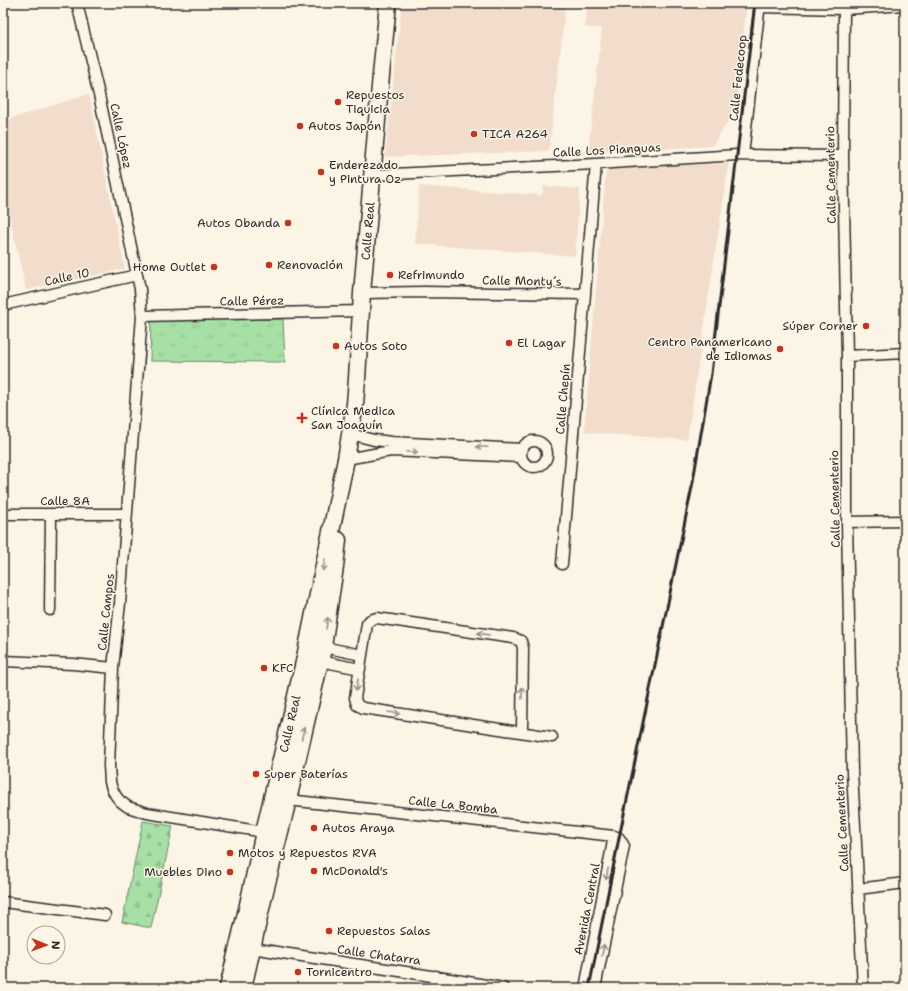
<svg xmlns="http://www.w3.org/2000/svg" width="908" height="991" font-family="'Shantell Sans',sans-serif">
<defs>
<pattern id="grass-tufts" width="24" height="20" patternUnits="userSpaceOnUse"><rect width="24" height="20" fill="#a7e0a4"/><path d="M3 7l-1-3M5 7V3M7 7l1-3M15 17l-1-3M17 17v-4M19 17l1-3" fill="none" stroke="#90c08d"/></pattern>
<pattern id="forest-firs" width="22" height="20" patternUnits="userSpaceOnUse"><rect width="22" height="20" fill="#a7e0a4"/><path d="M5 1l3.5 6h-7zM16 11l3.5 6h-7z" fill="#90c08d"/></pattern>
</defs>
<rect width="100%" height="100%" fill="#fcf5e5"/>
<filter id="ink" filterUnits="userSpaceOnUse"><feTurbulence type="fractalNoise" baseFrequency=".025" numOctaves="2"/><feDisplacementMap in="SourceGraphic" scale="8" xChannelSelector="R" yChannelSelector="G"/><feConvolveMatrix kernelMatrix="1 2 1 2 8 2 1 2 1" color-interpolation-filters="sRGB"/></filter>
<g filter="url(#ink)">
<path fill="#f2ddcc" d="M402,3H566L549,151L385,157Z
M588,3H747L735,111L712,146L588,153L602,29L584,27Z
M89,94L125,269L26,290L3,187V121Z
M729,163L687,440L584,432L606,169Z
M419,186L542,195L544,186L580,189L575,256L415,244Z
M440,982L470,988H439Z"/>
<path fill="url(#grass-tufts)" stroke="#698668" d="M283,319L285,362L150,361L151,320Z"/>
<path fill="url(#forest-firs)" stroke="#698668" d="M143,821L173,826L151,928L122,922Z"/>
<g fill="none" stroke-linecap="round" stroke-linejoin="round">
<defs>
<path id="street" d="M77,3L99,95L140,289L142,316L120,603L113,668L109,765L110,782L112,789L116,796L120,801L128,807L147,813L264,832
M759,7L844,9L905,5
M844,9L843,156L847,356V522L852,772L857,862L863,988
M743,155L760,3
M373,175L596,164L737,155L843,156
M362,293L424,292L585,294
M3,305L137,275
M142,316L362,311
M847,356L905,353
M350,434L374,440L392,442L521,449
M521 454a13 13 0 1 1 26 0a13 13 0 1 1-26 0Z
M346,459L391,451L521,457
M3,514H127
M847,522L905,521
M562,564L596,164
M50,610L51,514
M323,647L362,655
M3,661L73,664L113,668
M320,661L360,669
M522,732L523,648L521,641L513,638L377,618L370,620L367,624L355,698L357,705L363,708L552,737
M288,800L614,836L619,838L624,846L595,988
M858,889L905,883
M3,902L105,915
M252,948C336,962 419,973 503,988
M433,988L436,976
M585,988L614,836"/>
<path id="primary" d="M228,988L247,909L264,832L304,662L346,459L355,404L357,379L362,293L380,86L388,3
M243,988L265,891L288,800L322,653L335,567L338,540"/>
</defs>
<use href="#street" stroke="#2b2b2b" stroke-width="13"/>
<use href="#primary" stroke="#2b2b2b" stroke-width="19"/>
<use href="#street" stroke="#fcf5e5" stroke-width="10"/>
<use href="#primary" stroke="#fcf5e5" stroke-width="16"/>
<path stroke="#2b2b2b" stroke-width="3" d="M589,988L619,838L692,487L711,374L755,3"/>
</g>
<defs><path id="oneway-shaft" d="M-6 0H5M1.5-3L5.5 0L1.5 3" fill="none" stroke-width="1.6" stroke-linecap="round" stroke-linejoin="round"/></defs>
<g stroke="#949088">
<use href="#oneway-shaft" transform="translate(482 447) rotate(-177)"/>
<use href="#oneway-shaft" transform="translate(412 452) rotate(3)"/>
<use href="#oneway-shaft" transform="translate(324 565) rotate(101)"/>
<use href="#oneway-shaft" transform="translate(327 623) rotate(-81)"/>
<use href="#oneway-shaft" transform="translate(483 634) rotate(-172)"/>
<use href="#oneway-shaft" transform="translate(357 685) rotate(99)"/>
<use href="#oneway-shaft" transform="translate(522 693) rotate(-89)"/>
<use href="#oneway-shaft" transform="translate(394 713) rotate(9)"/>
<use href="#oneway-shaft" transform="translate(303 733) rotate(-77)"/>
<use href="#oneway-shaft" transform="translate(607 874) rotate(101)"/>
<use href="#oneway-shaft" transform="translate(603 950) rotate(-79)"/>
</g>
</g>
<g fill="#c8321e" stroke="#fcf5e5" stroke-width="1.5">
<circle cx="338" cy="102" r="4"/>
<circle cx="300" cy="126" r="4"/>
<circle cx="474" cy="134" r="4"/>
<circle cx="321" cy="172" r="4"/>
<circle cx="288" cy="223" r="4"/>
<circle cx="269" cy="265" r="4"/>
<circle cx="214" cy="267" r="4"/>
<circle cx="390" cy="275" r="4"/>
<circle cx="866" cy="326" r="4"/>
<circle cx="509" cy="343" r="4"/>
<circle cx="336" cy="346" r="4"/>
<circle cx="780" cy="349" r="4"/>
<path d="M300 412h4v4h4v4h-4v4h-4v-4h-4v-4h4z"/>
<circle cx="264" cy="668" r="4"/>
<circle cx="256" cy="774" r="4"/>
<circle cx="314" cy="828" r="4"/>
<circle cx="230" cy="853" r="4"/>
<circle cx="314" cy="871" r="4"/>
<circle cx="230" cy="872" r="4"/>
<circle cx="329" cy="931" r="4"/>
<circle cx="298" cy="972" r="4"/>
</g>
<g text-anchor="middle" stroke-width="3" stroke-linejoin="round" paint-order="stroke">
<g font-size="12" fill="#2b2b2b" stroke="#fcf5e5">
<text transform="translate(738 78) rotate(-84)" y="4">Calle Fedecoop</text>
<text transform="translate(121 136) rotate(78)" y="4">Calle López</text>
<text transform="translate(607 150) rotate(-3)" y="4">Calle Los Pianguas</text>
<text transform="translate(831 175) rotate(-91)" y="4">Calle Cementerio</text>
<text transform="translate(368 231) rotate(-85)" y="4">Calle Real</text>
<text transform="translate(67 277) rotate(-12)" y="4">Calle 10</text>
<text transform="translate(522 281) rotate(1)" y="4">Calle Monty´s</text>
<text transform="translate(252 301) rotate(-1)" y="4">Calle Pérez</text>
<text transform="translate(563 399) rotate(-85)" y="4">Calle Chepín</text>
<text transform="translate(835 499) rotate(-91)" y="4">Calle Cementerio</text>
<text x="65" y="505">Calle 8A</text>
<text transform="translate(106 612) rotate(-84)" y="4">Calle Campos</text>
<text transform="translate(290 724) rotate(-77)" y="4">Calle Real</text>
<text transform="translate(453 805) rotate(6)" y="4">Calle La Bomba</text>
<text transform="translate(842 823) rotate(-93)" y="4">Calle Cementerio</text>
<text transform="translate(587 909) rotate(-79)" y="4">Avenida Central</text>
<text transform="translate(379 955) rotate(8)" y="4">Calle Chatarra</text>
</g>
<g font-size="12" fill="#2b2b2b" stroke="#fcf5e5" text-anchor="start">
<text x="346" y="99">Repuestos<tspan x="346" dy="14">Tiquicia</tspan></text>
<text x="308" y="130">Autos Japón</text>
<text x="482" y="138">TICA A264</text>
<text x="329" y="169">Enderezado<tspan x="329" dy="14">y Pintura Oz</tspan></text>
<text x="280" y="227" text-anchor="end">Autos Obanda</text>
<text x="277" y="269">Renovación</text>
<text x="206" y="271" text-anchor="end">Home Outlet</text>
<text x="398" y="279">Refrimundo</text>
<text x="858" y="330" text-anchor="end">Súper Corner</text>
<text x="772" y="346" text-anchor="end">Centro Panamericano<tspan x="772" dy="14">de Idiomas</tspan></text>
<text x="517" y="347">El Lagar</text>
<text x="344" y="350">Autos Soto</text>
<text x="311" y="415">Clínica Medica<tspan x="311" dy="14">San Joaquín</tspan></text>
<text x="272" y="672">KFC</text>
<text x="264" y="778">Super Baterías</text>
<text x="322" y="832">Autos Araya</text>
<text x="238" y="857">Motos y Repuestos RVA</text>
<text x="322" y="875">McDonald's</text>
<text x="222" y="876" text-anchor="end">Muebles Dino</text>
<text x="337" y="935">Repuestos Salas</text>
<text x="306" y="976">Tornicentro</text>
</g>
</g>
<rect width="908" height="991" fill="none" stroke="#fcf5e5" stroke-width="16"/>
<rect x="8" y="8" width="892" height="975" fill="none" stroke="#2b2b2b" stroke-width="1.5" filter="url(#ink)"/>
<g transform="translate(46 945) rotate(91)"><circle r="19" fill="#fcf5e5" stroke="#a8a49b"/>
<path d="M0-3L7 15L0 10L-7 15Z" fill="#c8321e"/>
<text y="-6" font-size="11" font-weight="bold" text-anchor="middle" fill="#2b2b2b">N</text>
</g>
</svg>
